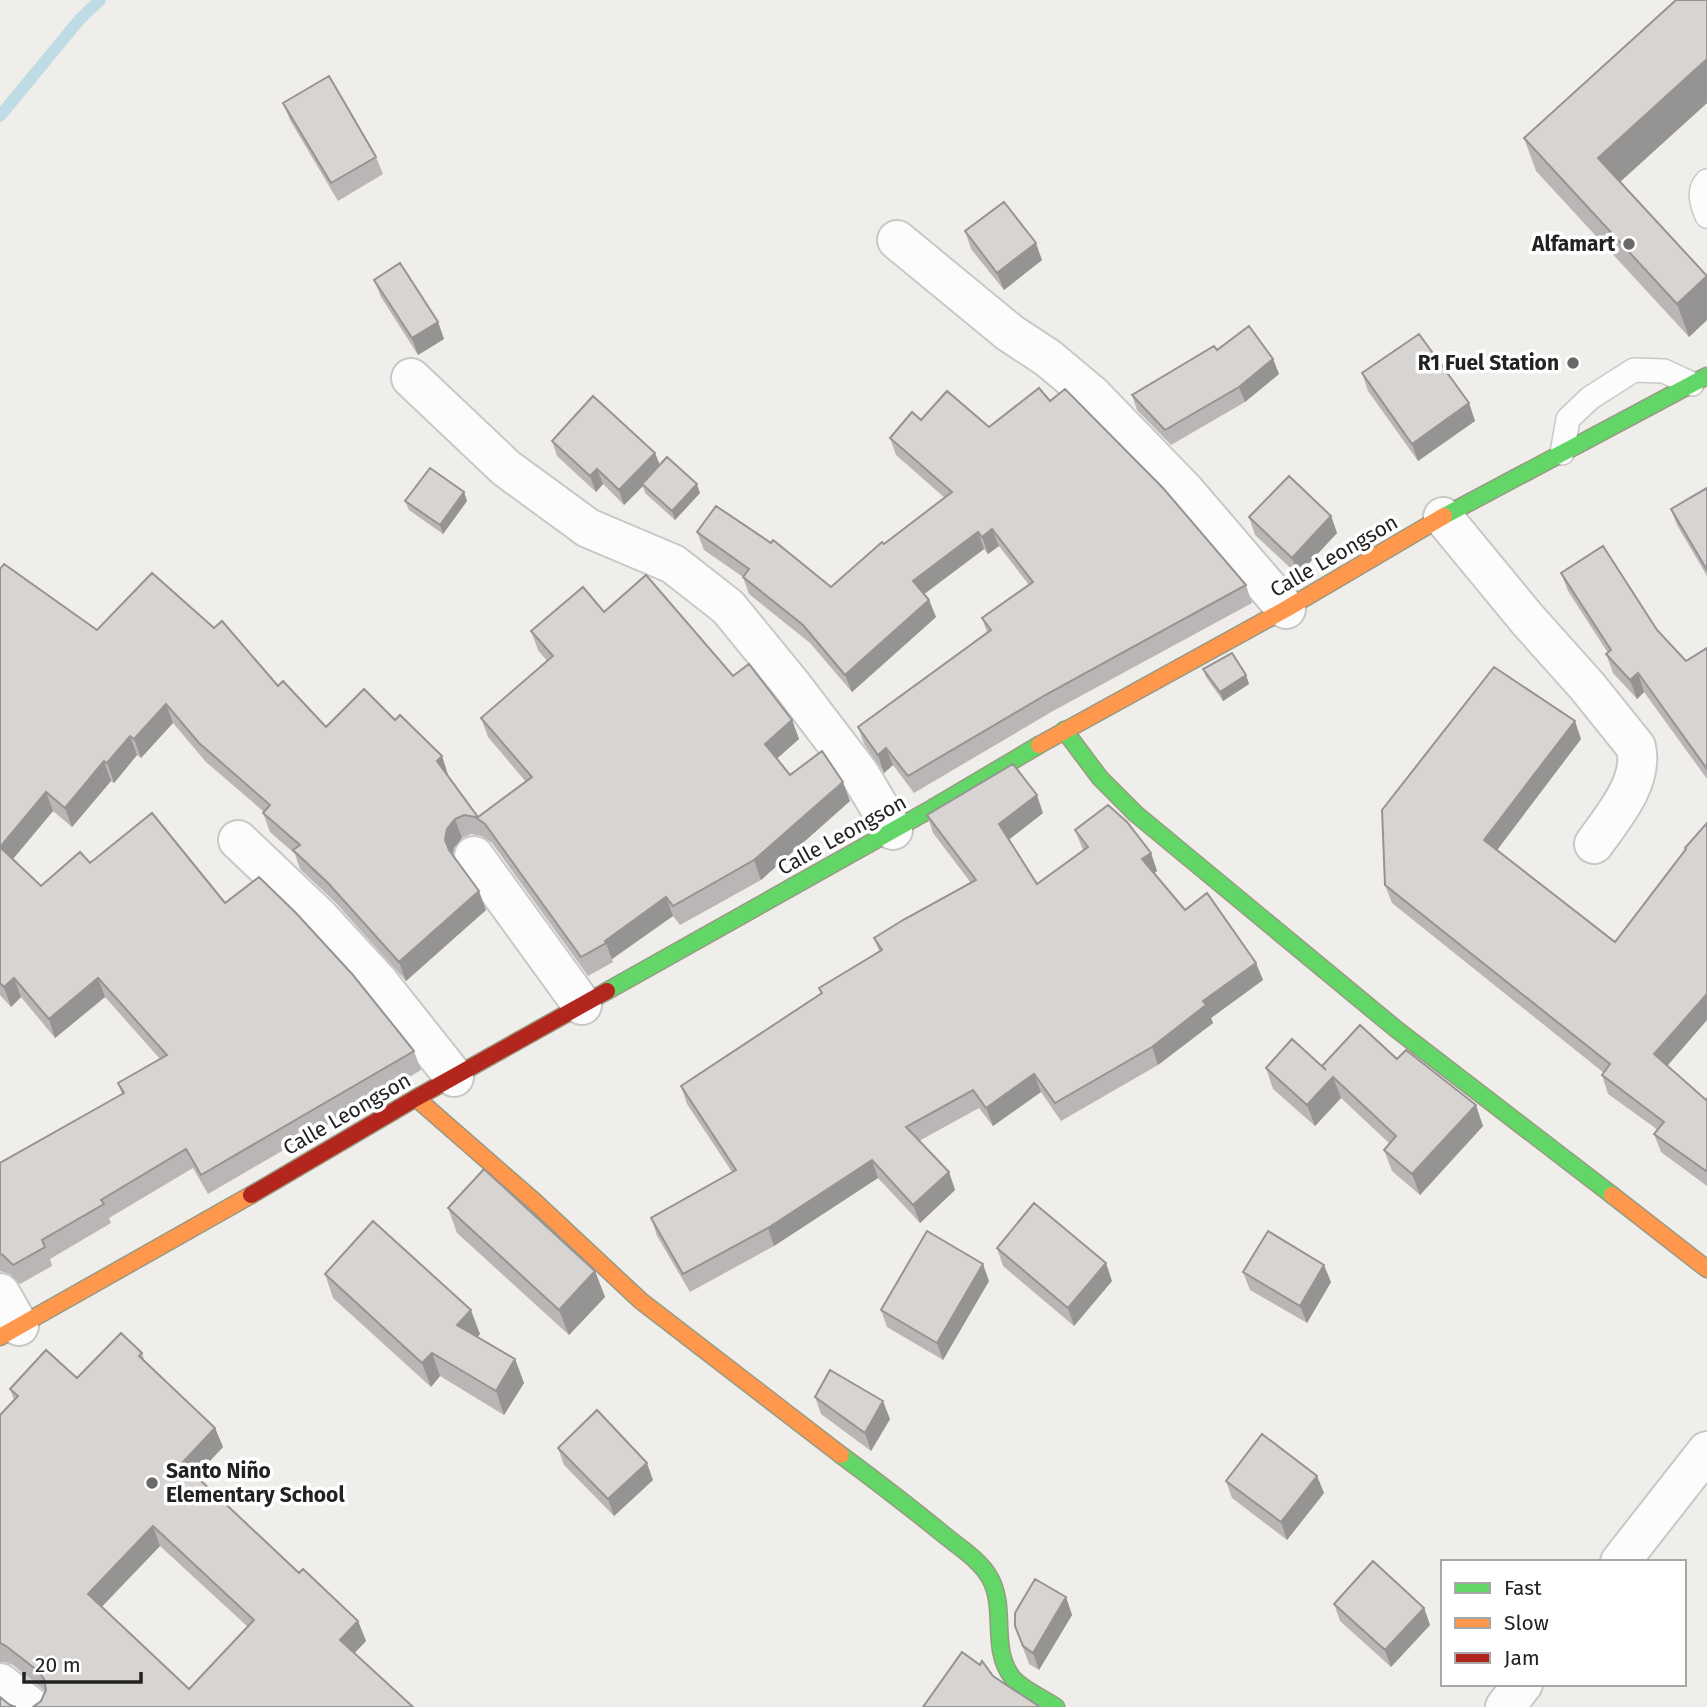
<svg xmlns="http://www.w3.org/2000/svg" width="1707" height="1707" font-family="'Fira Sans',sans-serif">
<rect width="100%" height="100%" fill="#f0eeeb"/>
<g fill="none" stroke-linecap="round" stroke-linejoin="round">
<path stroke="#bfdbe3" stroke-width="12" d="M0,116L80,19L100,0"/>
<defs>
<path id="lane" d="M1707,181C1697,191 1702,204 1707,216
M1562,453L1568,419L1590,398L1634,370L1664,371L1692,384"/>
<path id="street" d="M897,240L1010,333L1048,358L1092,395L1185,491L1286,609
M411,378L506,468L588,528L673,564L728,607L791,684L859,773L893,830
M1443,517L1527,619L1587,686L1636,747C1644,782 1613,817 1594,844
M238,840L319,917L377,980L454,1077
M474,856L582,1005
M0,1293L19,1326
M1620,1562L1707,1451
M0,1683L31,1707
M1505,1707L1523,1684"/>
<path id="fast" d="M1444,516L1707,376
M1064,730L1100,778L1136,814L1396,1029L1612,1195
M607,991L931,809L1039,745
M841,1455C876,1481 910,1507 943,1534C959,1547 980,1560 990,1578C1007,1609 990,1648 1012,1677C1021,1689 1043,1698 1056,1707"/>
<path id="slow" d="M1039,745L1286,609L1444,516
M416,1098L534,1201L641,1301L841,1455
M1612,1195L1707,1269
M0,1337L251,1195"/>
<path id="jam" d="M251,1195L416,1098L607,991"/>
</defs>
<use href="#lane" stroke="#c9c8c7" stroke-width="26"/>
<use href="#street" stroke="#c9c8c7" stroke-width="42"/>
<use href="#fast" stroke="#999a82" stroke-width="19"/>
<use href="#slow" stroke="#999a82" stroke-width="19"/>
<use href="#jam" stroke="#999a82" stroke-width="19"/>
<use href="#lane" stroke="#fdfcfc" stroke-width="23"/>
<use href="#street" stroke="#fdfcfc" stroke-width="38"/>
<use href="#fast" stroke="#63d668" stroke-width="16"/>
<use href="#slow" stroke="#ff974d" stroke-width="16"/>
<use href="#jam" stroke="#b3261e" stroke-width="16"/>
</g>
<path fill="#b9b6b5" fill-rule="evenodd" d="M283,103L376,157L383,174L338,201L290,120Z
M1707,103L1620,182L1707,276V320L1689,337L1536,171L1524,138Z
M965,231L1042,260L1004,290L971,249Z
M374,280L438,322L444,339L418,355L381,297Z
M1217,350L1273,359L1279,374L1245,402L1171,445L1137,410L1132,395Z
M1362,373L1469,403L1475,421L1418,461L1368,391Z
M1050,401L1246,585L1252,603L1053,711L914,793L893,765L884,773L864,744L858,727L987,632L982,618L1029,585L999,546L988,554L984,549L924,594L929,600L936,617L852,692L810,643L749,594L743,577L704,550L697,532L831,587L884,544L945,498L896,455L890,438L921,420L989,427Z
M552,441L655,453L660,465L700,493L675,520L645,493L643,486L624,505L603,484L596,492L557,456Z
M1707,488V576L1677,525L1671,509Z
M464,492L467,501L443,534L409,510L405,501Z
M1331,516L1337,533L1298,575L1255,535L1249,517Z
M0,569L97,630L278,686L326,727L395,720L442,756L448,775L478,817L526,782L488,737L481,718L547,661L538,650L531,631L604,612L733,676L792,720L799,739L777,758L790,775L850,801L761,880L680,925L673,916L612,959L613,962L588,976L492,843L482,836L471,834L462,838L454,848L453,855L486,910L406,981L335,902L300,869L295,854L270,832L263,813L264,812L206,762L173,723L141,758L137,755L114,783L111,781L72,827L53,811L13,859L41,886L90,863L225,903L414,1051L421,1070L208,1194L193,1168L109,1218L111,1223L50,1259L52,1266L20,1284L10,1274L0,1271V1163L122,1094L118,1083L160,1059L105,997L55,1038L21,997L11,1007L0,995Z
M1561,573L1657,630L1686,661L1707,648V779L1644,692L1637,699L1613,673L1606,654L1608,653L1568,591Z
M1203,669L1246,675L1249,684L1223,701L1206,677Z
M1581,739L1497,850L1615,942L1686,850L1685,848L1707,823V1020L1667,1066L1706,1100L1707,1098V1186L1661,1152L1654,1134L1658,1130L1608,1094L1602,1075L1604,1073L1392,903L1385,885Z
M1043,813L1009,839L1037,884L1083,850L1075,830L1151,853L1157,871L1154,873L1185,910L1256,963L1263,980L1211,1018L1213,1023L1158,1065L1061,1121L1041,1092L993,1126L979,1108L919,1141L949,1172L955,1190L920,1223L878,1178L774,1246L690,1292L657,1236L651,1218L732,1172L687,1104L681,1086L821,994L819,988L879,951L874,938L971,883L933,833L927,815Z
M1397,1059L1483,1126L1420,1195L1392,1171L1384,1150L1390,1144L1341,1098L1315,1126L1273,1089L1266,1068L1322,1066Z
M448,1208L595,1271L605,1297L569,1335L457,1233Z
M997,1248L1112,1281L1074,1326L1003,1266Z
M1243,1272L1331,1282L1307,1323L1250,1290Z
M325,1274L480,1334L477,1337L515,1359L524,1383L504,1415L440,1376L431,1387L333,1298Z
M989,1281L943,1360L887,1327L881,1310Z
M142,1353L145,1362L215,1428L223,1447L196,1476L299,1573L358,1621L366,1641L354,1653L413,1707L41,1701L45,1691L13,1665L4,1662H0V1415L14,1400L10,1389L77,1378ZM160,1546L248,1627L189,1689L101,1607Z
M815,1397L890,1419L871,1451L821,1414Z
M558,1448L653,1480L614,1516L564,1465Z
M1317,1476L1324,1493L1287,1540L1232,1498L1226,1481Z
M1066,1597L1072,1615L1039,1670L1029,1664L1015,1626Z
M1334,1604L1424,1608L1430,1625L1391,1667L1340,1621Z"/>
<path fill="#969493" d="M1707,59V103L1610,191L1598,158Z
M1036,243L1042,260L1004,290L997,273Z
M1707,276V320L1689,337L1677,304Z
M438,322L444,339L418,355L412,338Z
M1273,359L1279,374L1245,402L1239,387Z
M1469,403L1475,421L1418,461L1412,444Z
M655,453L661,468L642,484L643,486L624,505L619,490Z
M597,469L603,484L596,492L590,476Z
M697,484L700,493L675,520L672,511Z
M464,492L467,501L443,534L440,525Z
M1331,516L1337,533L1298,575L1292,558Z
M992,529L999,546L988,554L982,537Z
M978,532L984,549L919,598L913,581Z
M929,600L936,617L852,692L845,675Z
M1638,673L1644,692L1637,699L1630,680Z
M1246,675L1249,684L1223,701L1220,692Z
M166,704L173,723L141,758L134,739Z
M792,720L799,739L772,763L765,744Z
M1575,721L1581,739L1491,858L1484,840Z
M130,736L137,755L114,783L107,763Z
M886,748L893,765L884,773L878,755Z
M442,756L448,775L444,780L437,761Z
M104,761L111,781L72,827L65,808Z
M843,782L850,801L761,880L754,860Z
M46,792L53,811L7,866L0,847Z
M1037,795L1043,813L1006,842L999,824Z
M455,819L462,838L454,848L452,859L445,840L447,829Z
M1151,853L1157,871L1149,877L1142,859Z
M479,891L486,910L406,981L399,962Z
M666,897L673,916L612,959L605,941Z
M1256,963L1263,980L1211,1018L1213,1023L1158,1065L1152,1047L1203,1001Z
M14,978L21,997L11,1007L4,987Z
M98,978L105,997L55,1038L49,1019Z
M1707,994V1020L1661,1073L1654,1054Z
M1034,1074L1041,1092L993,1126L986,1108Z
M1333,1077L1341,1098L1315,1126L1307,1105Z
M1476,1105L1483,1126L1420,1195L1412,1174Z
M872,1160L878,1178L774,1246L768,1228Z
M949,1172L955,1190L920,1223L913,1205Z
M1106,1263L1112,1281L1074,1326L1068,1308Z
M983,1264L989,1281L943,1360L937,1343Z
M1324,1265L1331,1282L1307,1323L1300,1306Z
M595,1271L605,1297L569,1335L559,1310Z
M471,1310L480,1334L466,1349L457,1325Z
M432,1353L440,1376L431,1387L422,1363Z
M515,1359L524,1383L504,1415L496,1391Z
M883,1401L890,1419L871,1451L865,1433Z
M215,1428L223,1447L189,1483L182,1463Z
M647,1463L653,1480L614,1516L608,1499Z
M1317,1476L1324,1493L1287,1540L1281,1522Z
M153,1526L160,1546L95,1614L88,1594Z
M1066,1597L1072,1615L1039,1670L1033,1653Z
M1424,1608L1430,1625L1391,1667L1385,1650Z
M358,1621L366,1641L348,1660L340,1640Z"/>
<path fill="#d7d4d2" stroke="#969493" stroke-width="2" fill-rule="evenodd" d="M1676,0H1707V59L1598,158L1707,276L1677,304L1524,138Z
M329,76L376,157L331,183L283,103Z
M1004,202L1036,243L997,273L965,231Z
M400,263L438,322L412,338L374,280Z
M1249,326L1273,359L1239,387L1165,430L1132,395L1214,346L1217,350Z
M1419,334L1469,403L1412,444L1362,373Z
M1039,388L1050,401L1065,389L1163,488L1246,585L1047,694L908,776L886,748L878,755L858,727L991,630L982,618L1033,582L992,529L982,537L978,532L913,581L929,600L845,675L803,625L743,577L749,569L697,532L716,506L771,543L773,540L831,587L882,542L884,544L952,492L890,438L912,412L921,420L947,391L989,427Z
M593,396L655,453L619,490L597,469L590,476L552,441Z
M667,457L697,484L672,511L642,484Z
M430,468L464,492L440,525L405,501Z
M1289,476L1331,516L1292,558L1249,517Z
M1707,488V570L1671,509Z
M1603,546L1657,630L1686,661L1707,648V769L1638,673L1630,680L1606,654L1611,650L1561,573Z
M4,564L97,630L152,573L214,628L222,621L278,686L283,681L326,727L364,689L395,720L400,715L442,756L437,761L478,817L532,777L481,718L553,656L531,631L583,587L604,612L646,575L733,676L749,664L792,720L765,744L790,775L822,751L843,782L754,860L673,906L666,897L605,941L606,943L581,957L485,824L475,817L464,815L455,819L447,829L445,840L449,850L479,891L399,962L328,883L293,850L300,845L263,813L270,805L199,743L166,704L134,739L130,736L107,763L104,761L65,808L46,792L0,847L41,886L80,852L90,863L152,813L225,903L259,877L296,913L353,975L414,1051L201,1175L186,1149L101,1200L104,1204L42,1240L45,1247L13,1265L3,1255L0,1254V1163L124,1093L118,1083L167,1055L98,978L49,1019L14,978L4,987L0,983V569Z
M1232,653L1246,675L1220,692L1203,669Z
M1494,667L1575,721L1484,840L1615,942L1686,849L1685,848L1707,823V994L1654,1054L1706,1100L1707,1098V1169L1706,1171L1654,1134L1664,1122L1602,1075L1610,1064L1385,885L1382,810Z
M1013,764L1037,795L999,824L1037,884L1088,847L1075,830L1108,805L1127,822L1151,853L1142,859L1185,910L1207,893L1256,963L1203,1001L1206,1005L1152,1047L1055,1103L1034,1074L986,1108L973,1090L906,1127L949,1172L913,1205L872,1160L768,1228L683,1274L651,1218L736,1170L681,1086L822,993L819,988L882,950L874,938L903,920L976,880L927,815Z
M1360,1025L1397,1059L1406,1050L1476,1105L1412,1174L1384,1150L1396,1136L1333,1077L1307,1105L1266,1068L1292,1039L1326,1070L1322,1066Z
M484,1169L595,1271L559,1310L448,1208Z
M1034,1203L1106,1263L1068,1308L997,1248Z
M373,1221L471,1310L457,1325L515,1359L496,1391L432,1353L422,1363L325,1274Z
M927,1231L983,1264L937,1343L881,1310Z
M1268,1231L1324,1265L1300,1306L1243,1272Z
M121,1333L142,1353L139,1356L215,1428L182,1463L299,1573L303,1569L358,1621L340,1640L413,1707H33L41,1701L46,1690L44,1679L38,1671L6,1646L0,1643V1415L18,1396L10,1389L46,1350L77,1378ZM153,1526L254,1620L189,1689L88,1594Z
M830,1370L883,1401L865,1433L815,1397Z
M597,1410L647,1463L608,1499L558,1448Z
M1262,1434L1317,1476L1281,1522L1226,1481Z
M1373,1561L1424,1608L1385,1650L1334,1604Z
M1035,1579L1066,1597L1033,1653L1023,1646L1015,1626V1613Z
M962,1652L980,1665L982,1661L993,1676L1040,1707H923Z
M0,1697L10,1705L16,1707H0Z"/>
<g fill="#6a6968" stroke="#fff" stroke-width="2.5">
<circle cx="1629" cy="244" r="7"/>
<circle cx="1573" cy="363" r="7"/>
<circle cx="152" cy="1483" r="7"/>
</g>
<g text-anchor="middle" stroke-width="7" stroke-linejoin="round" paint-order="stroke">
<g font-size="21" font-weight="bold" fill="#222" stroke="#fff" text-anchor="end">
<text x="1615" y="251">Alfamart</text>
<text x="1559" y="370">R1 Fuel Station</text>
<text x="166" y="1478" text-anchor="start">Santo Niño<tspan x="166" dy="24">Elementary School</tspan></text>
</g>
<g font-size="21" fill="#222" stroke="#fff">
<text transform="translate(1334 556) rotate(-30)" y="7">Calle Leongson</text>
<text transform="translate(842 835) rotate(-29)" y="7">Calle Leongson</text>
<text transform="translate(347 1114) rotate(-30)" y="7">Calle Leongson</text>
</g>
</g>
<rect x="1441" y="1560" width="245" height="126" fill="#ffffff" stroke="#a7a7a7" stroke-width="2"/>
<rect x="1455" y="1583" width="35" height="10" fill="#63d668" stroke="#a7a7a7" stroke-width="2"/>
<text x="1504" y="1595" font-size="21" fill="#222222">Fast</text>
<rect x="1455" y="1618" width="35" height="10" fill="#ff974d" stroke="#a7a7a7" stroke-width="2"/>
<text x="1504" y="1630" font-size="21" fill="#222222">Slow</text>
<rect x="1455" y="1653" width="35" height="10" fill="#b3261e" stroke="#a7a7a7" stroke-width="2"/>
<text x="1504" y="1665" font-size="21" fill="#222222">Jam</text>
<path d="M24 1672v10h117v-10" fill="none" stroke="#222222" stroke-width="3.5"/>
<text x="35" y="1672" font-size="21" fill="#222222" stroke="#ffffff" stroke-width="5" paint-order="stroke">20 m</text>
</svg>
